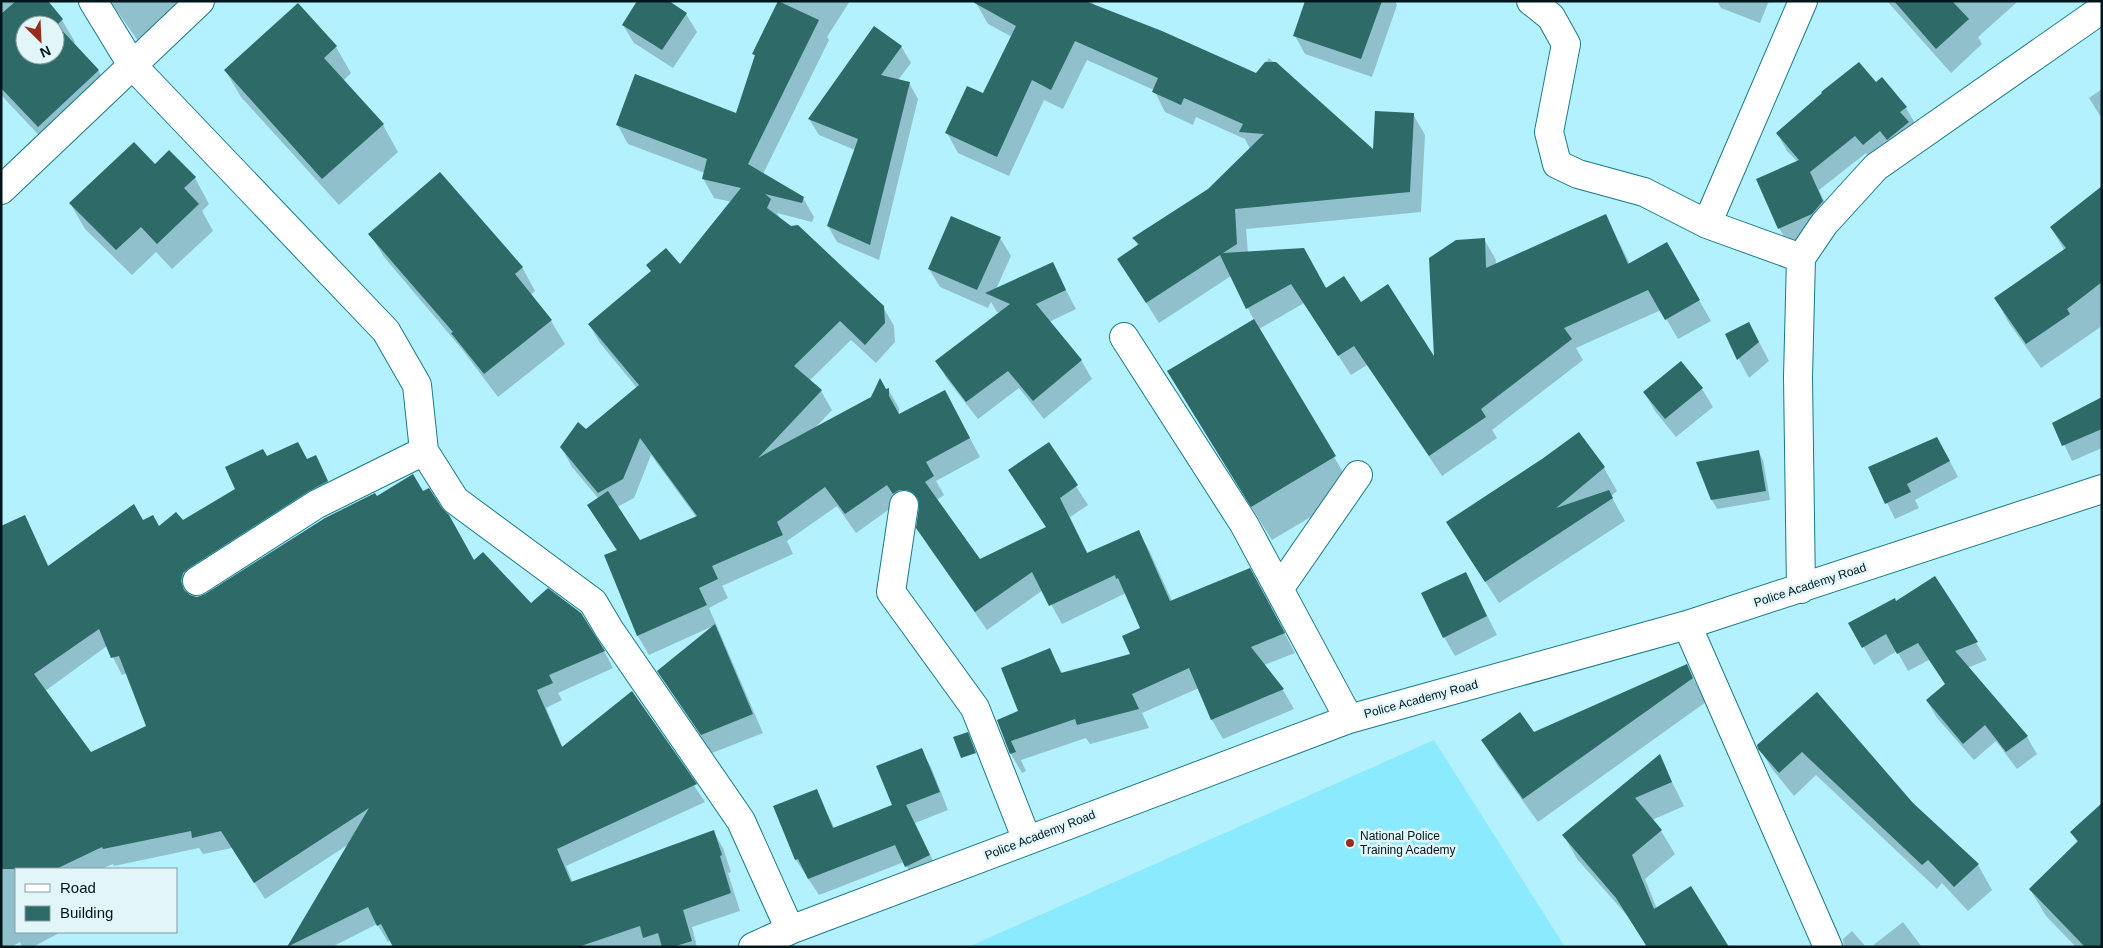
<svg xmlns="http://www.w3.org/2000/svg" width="2103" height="948" font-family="Arial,sans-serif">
<rect width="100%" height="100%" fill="#b3f1fe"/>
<path fill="#8beafd" d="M1434,740L1565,947H968Z"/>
<path fill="#0003" fill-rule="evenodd" d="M1,1H46L62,20L75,42L73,44L98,70L111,93L51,148L1,95ZM25,25H55V55H25Z
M110,1H188L143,48Z
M779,1H850L827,37L829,40L763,174L803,198L814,217L812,222L777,213L781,220L883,307L894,326L895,342L876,363L851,340L809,381L821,391L832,410L814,429L888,389L899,408V416L955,410L980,457L936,481L944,495L937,500L980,560L1047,528L1010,471L1049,444L1088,505L1070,517L1088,554L1138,531L1149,550L1172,601L1261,589L1295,653L1264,665L1283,690L1294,709L1223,739L1212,720L1199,688L1142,713L1149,728L1090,744L1086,738L1021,760L1026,771L1022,773L1011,754L998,721L1020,712L1049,650L1063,674L1132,655L1142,629L1126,593L1062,624L1043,590L987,630L929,547L918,528L920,509H910L898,503L856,533L837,506L787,541L793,554L722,586L728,598L709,608L763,733L712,753L658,671L713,626L649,655L638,636L605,556L617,551L588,506L598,498L572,467L561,447L586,431L637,388L600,343L589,324L680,266L732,202L714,198L703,178L705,173L628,144L617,124L736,114L756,57L753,54ZM651,455L697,518L640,541L617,507L634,498Z
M977,1H1092L1095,7L1257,75L1269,58L1374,151L1413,114L1425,135L1421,212L1246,229L1248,253L1361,303L1435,361L1484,239L1496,260V265L1606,216L1630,264L1667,244L1711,321L1678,339L1661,310L1576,348L1583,360L1492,430L1497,438L1442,476L1367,365L1351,375L1304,303L1259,329L1354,491L1272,540L1188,405L1254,320L1231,276L1159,323L1119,260L1138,246L1134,239L1208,190L1250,149L1245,139L1196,117L1193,125L1165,112L1154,90L1087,60L1063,109L1044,100L1009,176L958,153L947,133L983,95L1012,37L988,24L976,3Z
M1307,1H1395L1397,5L1372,77L1305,54L1295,36Z
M1717,1H1780L1768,3L1760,23L1721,8Z
M1887,1H2015L2016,3L1978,37L1982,44L1951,73Z
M686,14L697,32L673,68L634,43L623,25Z
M901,46L911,63L898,80L909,83L918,99L879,260L837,242L828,226L855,150L819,135L809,119Z
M336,47L351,73L343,81L383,125L398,152L339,205L241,97L225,70Z
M1875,84L1906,108L1916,125L1873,162L1866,153L1819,190L1833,220L1789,245L1779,228L1798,162L1787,151L1777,133Z
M2102,89V119L2089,98Z
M155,165L195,178L209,204L202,211L213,231L172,269L156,252L132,275L85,229L70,203Z
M2102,188V326L2041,368L2009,323L1995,298L2064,250L2051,227Z
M370,234L522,267L535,291L531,295L551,321L565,344L498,397L461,348L384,257Z
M1000,238L1011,256L996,289L1052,264L1076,309L1049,322L1081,360L1092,379L1044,419L1019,388L978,419L947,379L936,361L1000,313L997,312L991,302L988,308L940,287L929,269Z
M1749,323L1769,361L1749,378L1726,335Z
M1702,389L1713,407L1676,437L1655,411L1644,392Z
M2102,399V448L2072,461L2054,423Z
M1579,433L1604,468L1617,491L1611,496L1625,521L1499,603L1447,522L1543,460Z
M1758,451L1763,460L1770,500L1717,509L1712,500Z
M1946,454L1958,477L1915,500L1919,508L1895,519L1870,468Z
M267,457L307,460L315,457L337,499L193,591L191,597L197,598L206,595L376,497L423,493L474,562L531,605L604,651L613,668L558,693L562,700L546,708L563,748L632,692L705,802L566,866L573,883L713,831L723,848L731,872L728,873L740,911L692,927L697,947H394L391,940L388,942L377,924L332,947H289L349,844L265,899L232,848L203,854L199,848L114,866L113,864L101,869H16V932L59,933L33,947H22L20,942L11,947H1V768L25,516L49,567L143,521L159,528L183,522L237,489ZM107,646L122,675L127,673L148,727L91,753L45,691Z
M1466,574L1497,635L1455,656L1444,637Z
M1935,578L1987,660L1967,668L2027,737L2037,754L2017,769L1996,741L1974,760L1937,718L1927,701L1946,685L1929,660L1908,671L1897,651L1874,665L1850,623L1896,602Z
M1686,665L1706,702L1538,822L1497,765L1483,740L1534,734Z
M1817,694L1912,804L1978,865L1992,890L1968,911L1942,883L1937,889L1816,775L1794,796L1772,769L1758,745Z
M921,750L931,767L948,810L915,823L939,873L916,883L904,862L819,895L796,860L774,807L816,791L835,829L893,806Z
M1659,756L1684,806L1652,820L1661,831L1675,854L1645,879L1657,909L1728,947L1632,921L1577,859L1564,836Z
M2094,811L2102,947H2076L2046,916L2030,889L2078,843L2071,832Z
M1903,922L1922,947H1871Z
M1852,931L1866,947H1844L1843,939Z"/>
<path fill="#2d6a68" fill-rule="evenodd" d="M16,1H48L63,19L57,25L99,70L38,127L1,88V14ZM25,25H55V55H25Z
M637,1H669L687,13L662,50L622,25Z
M778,1L819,20L748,164L804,197L802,203L765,194L771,199L767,208L791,226L798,225L884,306L885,323L865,345L840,321L794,366L822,390L758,458L871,397L880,378L886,389L889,388V396L899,414L945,390L970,438L926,462L934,476L925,482L980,559L1046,527L1008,470L1049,442L1078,485L1060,498L1087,553L1139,530L1170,601L1250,568L1285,633L1251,647L1284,689L1211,720L1189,668L1132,694L1139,709L1077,725L1075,719L1011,741L1016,752L1010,754L997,720L1018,711L1001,668L1050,648L1061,673L1130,654L1122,636L1140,628L1118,578L1116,579L1115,575L1049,606L1032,572L975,612L916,528L919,507L918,499L913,493L907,490H899L893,494L887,485L845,514L825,487L777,522L783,535L712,566L718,579L699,588L707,605L637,636L604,555L617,550L587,505L608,491L640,540L697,516L640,438L623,479L598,493L560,447L578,422L586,429L639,385L588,324L651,271L646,265L666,248L680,264L741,188L702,179L707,159L616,125L635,74L736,113L755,55L752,54Z
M971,1H1085L1162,31L1256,73L1265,62H1276L1373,149L1375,111L1414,113L1410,192L1235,209L1237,244L1223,253L1304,248L1326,288L1344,276L1361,302L1388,284L1434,356L1429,258L1456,240L1485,238L1486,268L1606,214L1628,264L1667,242L1700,300L1665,320L1648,290L1564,328L1572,339L1481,409L1486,417L1429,456L1354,346L1338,356L1291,284L1246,309L1220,255L1146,303L1117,259L1139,244L1132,238L1208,189L1264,134L1239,132L1243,124L1184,98L1181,105L1152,92L1158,78L1075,41L1051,90L1032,80L997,157L945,133L967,86L983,93L1016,26Z
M1305,1H1382L1361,59L1293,36Z
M1894,1H1952L1969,19L1936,49Z
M298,3L337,46L324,58L384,124L322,179L224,70Z
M874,26L902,46L881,75L910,82L870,245L827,226L858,139L808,119Z
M1859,62L1876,82L1882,77L1907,107L1900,112L1909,122L1887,140L1880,131L1863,145L1855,136L1810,172L1823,201L1812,214L1778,229L1756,179L1799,160L1776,133L1822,93L1821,92Z
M134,142L155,164L169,150L196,177L184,188L199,204L157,244L141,227L116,250L69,203Z
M440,172L523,267L515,274L552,320L484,374L451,333L453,332L368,234Z
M2102,186V282L2067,309L2070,314L2026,344L1994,298L2066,248L2050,227Z
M951,216L1001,237L977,290L928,269Z
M1053,262L1066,290L1036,304L1082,360L1033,401L1008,371L966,402L935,361L1010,304L985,293Z
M1254,319L1336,456L1251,507L1167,371Z
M1749,322L1759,342L1737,360L1725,334Z
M1681,361L1703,388L1665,419L1643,392Z
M2102,397V429L2062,446L2052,423Z
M1579,432L1605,467L1556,508L1609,490L1613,498L1485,582L1446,522L1542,459Z
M1937,437L1950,461L1907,484L1911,492L1885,504L1868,467Z
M298,442L307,459L316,455L328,481L309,491L189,568L183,573L181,581L184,590L190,595L197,597L205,594L325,518L375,493L377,496L413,474L423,491L429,488L442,508L449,515L474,560L483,552L531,603L548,588L581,613L605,651L549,675L553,683L537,690L562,747L632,691L697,784L557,849L571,882L714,830L722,855L720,856L731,893L683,910L692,941L673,947H662L658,933L643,938L640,926L578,947H393L381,924L377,926L368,907L287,947L369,808L254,883L221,831L192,838L191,831L103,849L102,847L56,869H1V526L25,515L48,566L134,504L143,520L153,515L159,526L176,512L183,520L235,489L225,467L263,449L267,456ZM99,629L111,658L119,656L146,726L91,752L34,674Z
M1759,450L1766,491L1711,500L1696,462Z
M1466,572L1487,616L1443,638L1421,593Z
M1935,576L1978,642L1955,651L2028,736L2006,752L1985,725L1963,744L1926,700L1945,684L1918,643L1897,654L1886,634L1862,648L1848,623L1895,598L1896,601Z
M715,624L753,714L701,735L657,671Z
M1687,664L1693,678L1523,799L1481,740L1520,712L1534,732Z
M1817,692L1913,803L1979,864L1954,887L1928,860L1922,865L1802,752L1779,773L1758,749L1757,745Z
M968,732L976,753L961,758L953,737Z
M922,748L940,792L906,805L930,855L905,867L895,845L808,879L798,859L795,860L773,806L817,789L833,828L892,805L876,766Z
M1660,754L1672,782L1635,798L1662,830L1632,855L1654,909L1691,886L1729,947H1647L1616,898L1562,835Z
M2102,803V947H2085L2029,889L2078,841L2070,832Z"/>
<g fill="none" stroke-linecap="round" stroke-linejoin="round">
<defs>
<path id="street" d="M93,1L132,65L386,331L417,385L424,451L455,500L593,602L609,629L741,821L790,930
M1531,1L1551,17L1566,44L1549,132L1557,164L1578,174L1644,192L1707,224L1801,258
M1,190L200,1
M1707,224L1803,1
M1124,337L1244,524L1349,719
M904,505L891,592L975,708L1027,840
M197,581L317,504L424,451
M1279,589L1358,475
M1801,589L1798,377L1801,258L1824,224L1876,167L2102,9
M1687,625L1828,947
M753,947L790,930L1349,719L1687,625L2102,489"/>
</defs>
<use href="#street" stroke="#1a7989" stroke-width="30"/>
<use href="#street" stroke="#fff" stroke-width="28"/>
</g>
<circle fill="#972e1b" stroke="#e2f6fa" stroke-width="2" cx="1350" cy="843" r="5"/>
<g text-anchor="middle" stroke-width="5" stroke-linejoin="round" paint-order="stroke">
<g font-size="12" fill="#00161b" stroke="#e2f6fa">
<text transform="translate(1810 585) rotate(-18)" y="4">Police Academy Road</text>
<text transform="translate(1421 699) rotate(-15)" y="4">Police Academy Road</text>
<text transform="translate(1040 835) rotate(-21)" y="4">Police Academy Road</text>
</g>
<g font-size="12" fill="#00161b" stroke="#e2f6fa" text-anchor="start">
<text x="1360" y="840">National Police<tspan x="1360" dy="14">Training Academy</tspan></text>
</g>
</g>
<rect width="2103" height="948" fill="none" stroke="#00161b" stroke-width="5"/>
<rect x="15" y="868" width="162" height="65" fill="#e2f6fa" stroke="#889ca1"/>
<rect x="25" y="884" width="25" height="8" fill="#ffffff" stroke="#889ca1"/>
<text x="60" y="893" font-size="15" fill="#00161b">Road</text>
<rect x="25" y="906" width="25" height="15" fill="#2d6a68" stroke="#889ca1"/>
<text x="60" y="918" font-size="15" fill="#00161b">Building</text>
<g transform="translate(40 40) rotate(156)"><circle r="24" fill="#e2f6fa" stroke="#889ca1"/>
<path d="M0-4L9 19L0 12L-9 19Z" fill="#972e1b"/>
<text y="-8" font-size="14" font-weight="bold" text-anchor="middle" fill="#00161b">N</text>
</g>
</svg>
